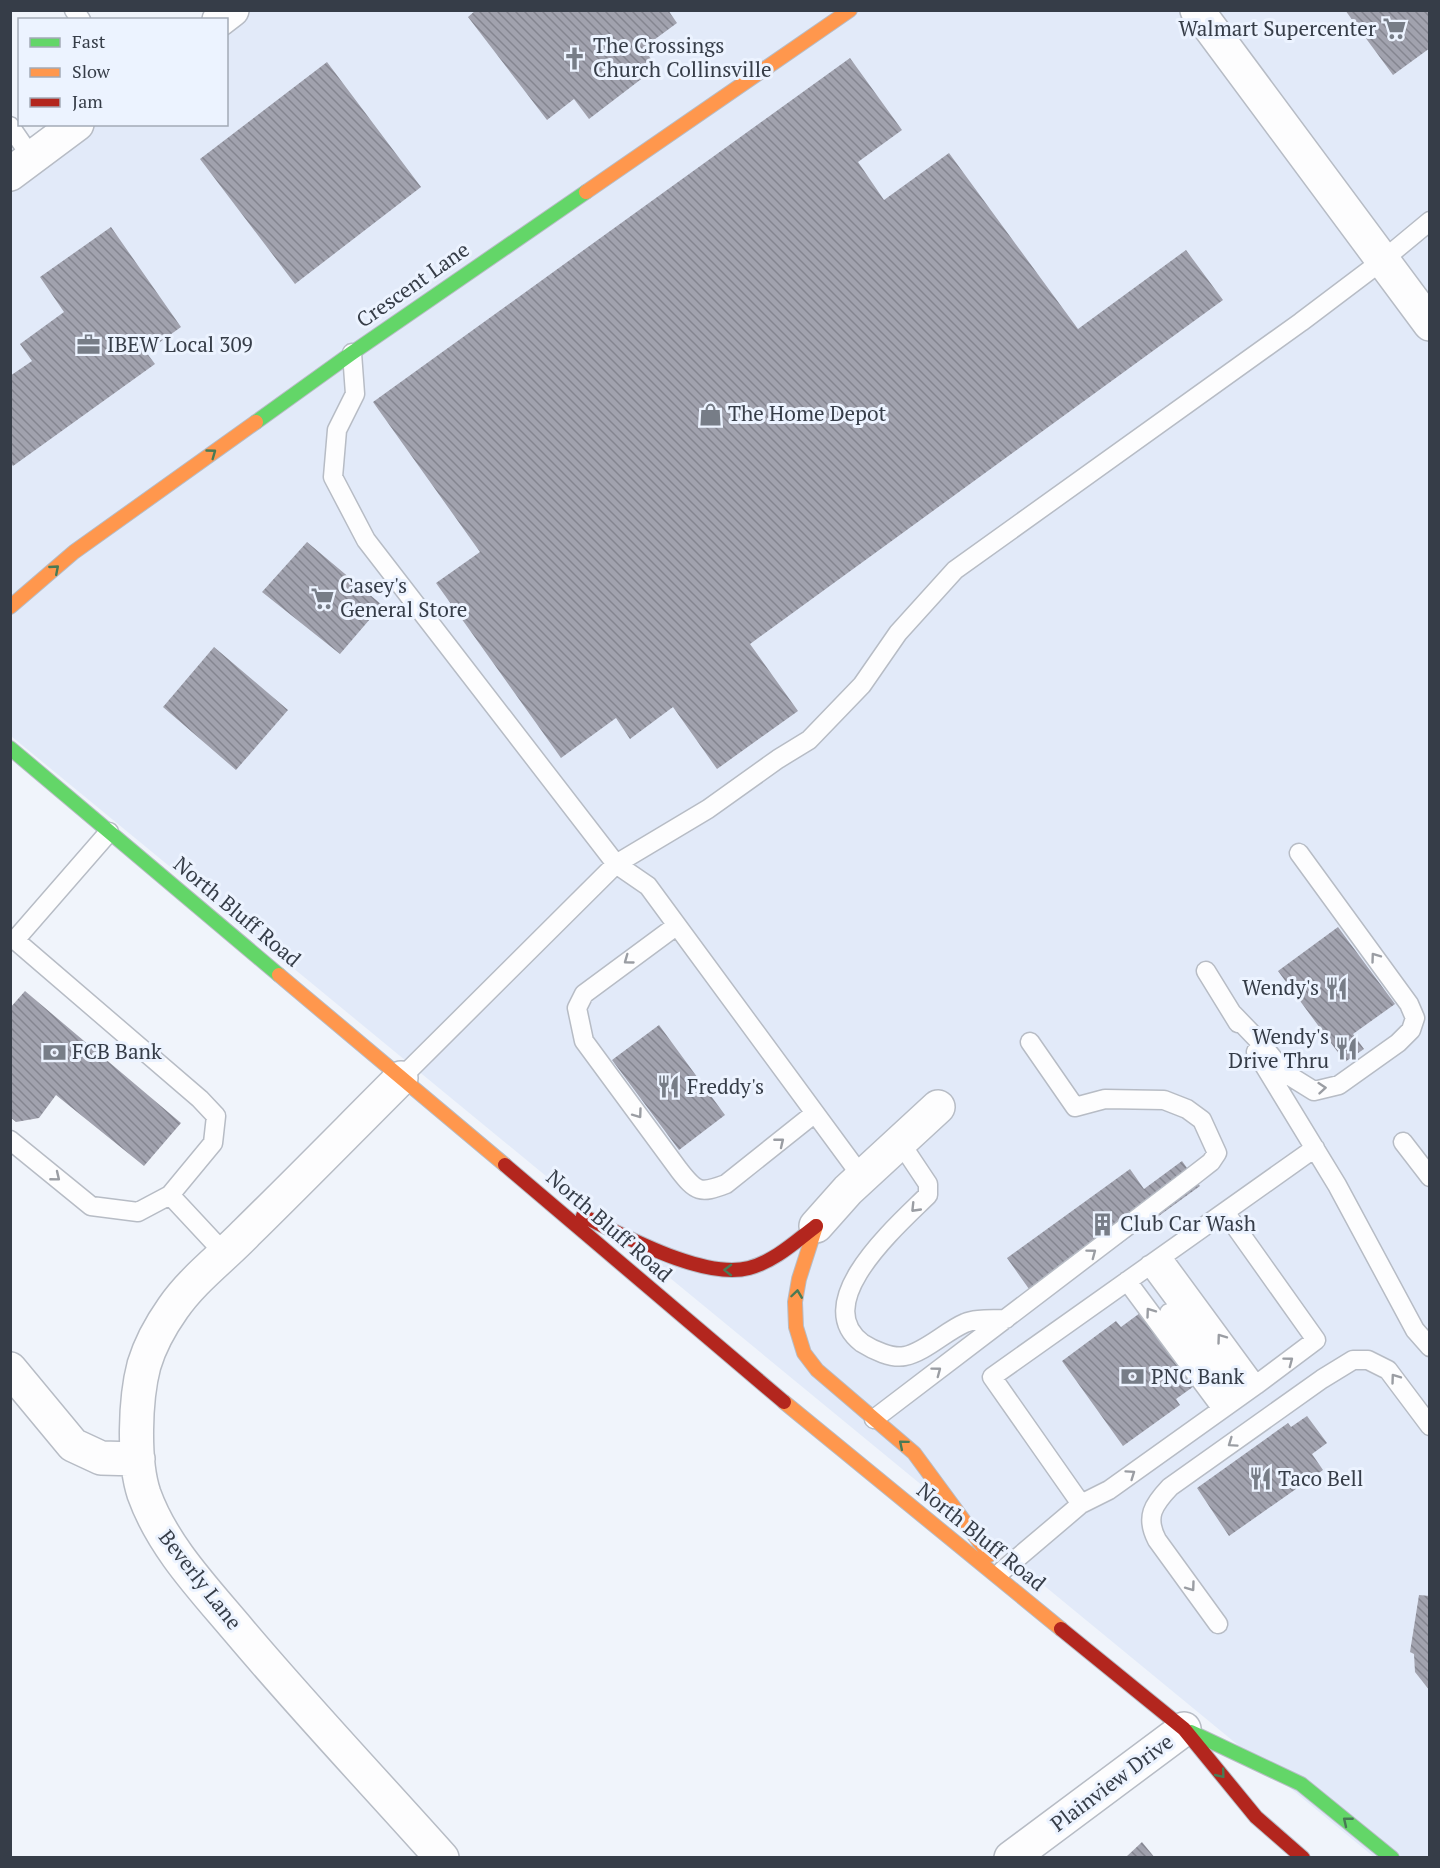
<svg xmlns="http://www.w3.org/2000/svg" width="1440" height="1868" font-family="'PT Serif',serif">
<defs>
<pattern id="building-back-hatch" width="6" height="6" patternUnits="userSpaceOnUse" patternTransform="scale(1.5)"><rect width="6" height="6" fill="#a1a2ae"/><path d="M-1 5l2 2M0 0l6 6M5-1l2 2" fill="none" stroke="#848590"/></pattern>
</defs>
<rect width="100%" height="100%" fill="#f0f4fb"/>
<path fill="#e2eaf9" d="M228,11H1429V1857H1374L11,736L10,170L73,125L226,124V20Z"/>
<path fill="url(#building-back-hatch)" d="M476,10H668L677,23L643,48L657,67L589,119L574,99L547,120L468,17Z
M1345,10H1430V48L1393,75Z
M850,58L902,130L858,162L884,200L949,153L1078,329L1186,250L1223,300L750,644L798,711L717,769L673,707L630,739L616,718L561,758L436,583L480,552L373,402Z
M327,62L421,187L295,284L200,159Z
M111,227L181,327L146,352L155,364L13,466L10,462V376L32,361L20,344L64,312L40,277Z
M307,542L382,605L340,654L262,592Z
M214,647L288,710L236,770L163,707Z
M1338,927L1395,1004L1353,1034L1364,1049L1345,1062L1278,971Z
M25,991L181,1123L144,1166L56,1095L39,1118L16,1122L10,1117V1008Z
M659,1025L725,1115L679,1150L612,1060Z
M1182,1161L1200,1186L1039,1303L1007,1258L1130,1169L1144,1189Z
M1201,1296L1197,1384L1176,1399L1180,1405L1123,1446L1062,1361L1116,1321L1121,1327L1140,1313L1153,1331Z
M1307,1416L1327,1443L1312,1454L1323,1470L1229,1536L1197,1488L1288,1423L1291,1427Z
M1419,1595L1430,1596V1691L1415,1672L1414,1654L1410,1652Z
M1142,1842L1155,1858H1125Z"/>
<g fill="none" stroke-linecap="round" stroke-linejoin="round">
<defs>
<path id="lane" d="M74,10L81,20
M10,126L32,158
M352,353L355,394L337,430L333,477L366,540L616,864L648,886L862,1177
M109,832L15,940L200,1099L216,1116L213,1143L170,1195L225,1254
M676,926L584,994L577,1008L584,1041L679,1170C696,1192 700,1194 726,1184L815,1113
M1206,971L1238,1023
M1232,1013L1258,1040L1285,1073L1314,1091L1339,1085L1398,1043L1411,1030L1415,1018L1409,1004L1299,853
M1256,1052L1337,1185L1415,1330L1430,1347
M401,1078L616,864L708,809L778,759L809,740L862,685L898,633L955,570L1301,322L1383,260L1430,221
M10,1140L91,1206L138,1212L170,1195
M900,1142L928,1184V1195C899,1224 808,1302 862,1343C873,1350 892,1359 905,1356C925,1352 946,1331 965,1323C976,1318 993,1320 1006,1319
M1403,1142L1430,1177
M1162,1257L1256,1385
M1149,1265L1244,1393
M1127,1281L1222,1409
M1169,1313L1233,1401
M874,1419L1193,1176L1211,1162L1217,1153L1202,1120L1187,1109L1164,1100L1105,1099L1075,1107L1030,1042
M1081,1504L1109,1490L1256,1385L1316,1340L1225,1212
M1002,1571L1081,1504L992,1377L1315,1148
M1218,1624L1157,1540C1145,1517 1153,1505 1170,1487L1322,1379L1353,1360H1368L1388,1370L1430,1426"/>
<path id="street" d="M1197,10L1430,324
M219,20L232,10
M10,174L77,124
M401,1078C349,1130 298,1182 246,1233C222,1258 193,1279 173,1308C161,1325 150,1345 144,1365C135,1399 133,1461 144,1494C163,1547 204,1589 240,1632C305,1709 375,1783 442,1858
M816,1226L848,1190L938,1107
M10,1369L73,1445L101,1458L138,1459
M1011,1858L1184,1729"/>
<path id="fast" d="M256,422L352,353L586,192
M10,748L279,975
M1191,1732L1301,1784L1392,1858"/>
<path id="slow" d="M586,192L850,10
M10,607L74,552L256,422
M279,975L505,1165
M816,1226L799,1279L795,1302L796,1327L804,1353L817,1370L914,1453L989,1555
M784,1402L1061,1629"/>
<path id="jam" d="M505,1165L784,1402
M583,1216C625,1236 704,1280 749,1268C775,1261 795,1242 816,1226
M1061,1629L1184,1729L1256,1817L1303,1858"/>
</defs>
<use href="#lane" stroke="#b7bcc5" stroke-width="21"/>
<use href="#street" stroke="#b7bcc5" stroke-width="36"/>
<use href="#fast" stroke="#b7bcc5" stroke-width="16"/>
<use href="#slow" stroke="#b7bcc5" stroke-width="16"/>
<use href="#jam" stroke="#b7bcc5" stroke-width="16"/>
<use href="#lane" stroke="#fdfdfe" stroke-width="18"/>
<use href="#street" stroke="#fdfdfe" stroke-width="33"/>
<use href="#fast" stroke="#63d668" stroke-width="14"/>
<use href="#slow" stroke="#ff974d" stroke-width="14"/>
<use href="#jam" stroke="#b3261e" stroke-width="14"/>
</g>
<defs><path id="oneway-chevron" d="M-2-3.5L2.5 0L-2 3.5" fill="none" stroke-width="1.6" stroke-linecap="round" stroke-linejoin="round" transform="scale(1.5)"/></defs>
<g stroke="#487a55">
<use href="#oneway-chevron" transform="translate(212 453) rotate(-36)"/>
<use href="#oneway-chevron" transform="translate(55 569) rotate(-41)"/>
<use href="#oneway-chevron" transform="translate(728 1270) rotate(-179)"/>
<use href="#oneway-chevron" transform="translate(797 1294) rotate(-82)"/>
<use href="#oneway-chevron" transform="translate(903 1444) rotate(-140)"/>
<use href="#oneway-chevron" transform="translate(1221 1774) rotate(51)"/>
<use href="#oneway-chevron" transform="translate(1347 1821) rotate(-141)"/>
</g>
<g stroke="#9a9da3">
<use href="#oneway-chevron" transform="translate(1375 957) rotate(-126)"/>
<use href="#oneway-chevron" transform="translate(628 960) rotate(144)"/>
<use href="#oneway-chevron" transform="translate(1322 1088) rotate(-5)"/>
<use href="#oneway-chevron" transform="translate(638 1114) rotate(54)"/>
<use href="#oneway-chevron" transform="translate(780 1142) rotate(-39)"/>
<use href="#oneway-chevron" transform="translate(56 1177) rotate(39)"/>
<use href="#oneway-chevron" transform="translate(915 1208) rotate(134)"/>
<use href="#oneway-chevron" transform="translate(1092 1253) rotate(-37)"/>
<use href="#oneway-chevron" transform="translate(1150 1312) rotate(-126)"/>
<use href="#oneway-chevron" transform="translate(1221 1338) rotate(-126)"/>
<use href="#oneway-chevron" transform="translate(1289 1361) rotate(-37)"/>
<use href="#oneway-chevron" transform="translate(937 1371) rotate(-37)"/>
<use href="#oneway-chevron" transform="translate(1395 1378) rotate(-126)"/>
<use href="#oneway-chevron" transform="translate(1232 1443) rotate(145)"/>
<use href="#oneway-chevron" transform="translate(1131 1474) rotate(-35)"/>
<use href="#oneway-chevron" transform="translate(1191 1587) rotate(54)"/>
</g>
<defs>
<symbol id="supermarket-bare" viewBox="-9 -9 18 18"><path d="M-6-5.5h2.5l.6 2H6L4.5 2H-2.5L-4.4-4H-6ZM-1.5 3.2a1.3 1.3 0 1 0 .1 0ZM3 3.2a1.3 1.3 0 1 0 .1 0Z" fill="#777d87" stroke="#ecf3ff" stroke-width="2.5" paint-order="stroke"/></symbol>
<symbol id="church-bare" viewBox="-9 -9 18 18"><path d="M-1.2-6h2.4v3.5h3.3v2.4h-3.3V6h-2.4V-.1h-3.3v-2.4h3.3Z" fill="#777d87" stroke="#ecf3ff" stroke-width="2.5" paint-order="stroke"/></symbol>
<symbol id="office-bare" viewBox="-9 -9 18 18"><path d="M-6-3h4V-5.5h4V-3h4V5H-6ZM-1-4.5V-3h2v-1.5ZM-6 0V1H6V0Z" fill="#777d87" stroke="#ecf3ff" stroke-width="2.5" paint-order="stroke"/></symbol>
<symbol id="shop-bare" viewBox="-9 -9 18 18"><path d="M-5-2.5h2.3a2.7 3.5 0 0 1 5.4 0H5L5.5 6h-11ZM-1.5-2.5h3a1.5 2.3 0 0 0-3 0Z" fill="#777d87" stroke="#ecf3ff" stroke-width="2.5" paint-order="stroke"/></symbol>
<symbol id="restaurant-bare" viewBox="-9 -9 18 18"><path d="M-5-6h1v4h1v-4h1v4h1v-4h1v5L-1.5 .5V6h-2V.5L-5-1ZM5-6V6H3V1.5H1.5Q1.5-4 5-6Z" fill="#777d87" stroke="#ecf3ff" stroke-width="2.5" paint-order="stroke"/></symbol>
<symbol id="bank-bare" viewBox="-9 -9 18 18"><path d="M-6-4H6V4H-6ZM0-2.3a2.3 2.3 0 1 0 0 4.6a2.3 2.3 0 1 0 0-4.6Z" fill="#777d87" stroke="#ecf3ff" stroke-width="2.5" paint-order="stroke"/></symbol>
<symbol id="building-bare" viewBox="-9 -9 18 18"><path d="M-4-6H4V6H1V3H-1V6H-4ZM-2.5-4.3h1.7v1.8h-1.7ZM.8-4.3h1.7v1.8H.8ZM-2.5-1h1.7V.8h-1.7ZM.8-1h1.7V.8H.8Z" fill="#777d87" stroke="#ecf3ff" stroke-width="2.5" paint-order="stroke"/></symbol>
</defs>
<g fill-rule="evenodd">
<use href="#supermarket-bare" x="1378" y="12" width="33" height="33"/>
<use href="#church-bare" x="558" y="42" width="33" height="33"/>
<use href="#office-bare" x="72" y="328" width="33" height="33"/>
<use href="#shop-bare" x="694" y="398" width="33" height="33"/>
<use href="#supermarket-bare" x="306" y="582" width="33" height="33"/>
<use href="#restaurant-bare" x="1320" y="972" width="33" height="33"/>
<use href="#restaurant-bare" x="1330" y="1032" width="33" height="33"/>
<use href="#bank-bare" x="38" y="1036" width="33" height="33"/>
<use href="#restaurant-bare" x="652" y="1070" width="33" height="33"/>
<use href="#building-bare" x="1086" y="1208" width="33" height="33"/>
<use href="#bank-bare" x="1116" y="1360" width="33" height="33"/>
<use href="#restaurant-bare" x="1244" y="1462" width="33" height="33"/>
</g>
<g text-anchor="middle" stroke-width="6" stroke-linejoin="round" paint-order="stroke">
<g font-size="21" fill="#363d48" stroke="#ecf3ff" text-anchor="start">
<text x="1376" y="36" text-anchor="end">Walmart Supercenter</text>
<text x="593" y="53">The Crossings<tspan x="593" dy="24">Church Collinsville</tspan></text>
<text x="107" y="352">IBEW Local 309</text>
<text x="728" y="421">The Home Depot</text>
<text x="340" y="593">Casey's<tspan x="340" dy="24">General Store</tspan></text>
<text x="1319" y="995" text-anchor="end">Wendy's</text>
<text x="1329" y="1044" text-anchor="end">Wendy's<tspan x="1329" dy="24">Drive Thru</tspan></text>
<text x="72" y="1059">FCB Bank</text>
<text x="687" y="1094">Freddy's</text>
<text x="1120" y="1231">Club Car Wash</text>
<text x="1151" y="1384">PNC Bank</text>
<text x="1278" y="1486">Taco Bell</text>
</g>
<g font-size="21" fill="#363d48" stroke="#ecf3ff">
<text transform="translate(413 285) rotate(-35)" y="7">Crescent Lane</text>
<text transform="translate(237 912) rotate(40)" y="7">North Bluff Road</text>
<text transform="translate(609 1226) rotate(41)" y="7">North Bluff Road</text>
<text transform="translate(981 1537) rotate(39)" y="7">North Bluff Road</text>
<text transform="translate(200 1580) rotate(52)" y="7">Beverly Lane</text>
<text transform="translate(1112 1783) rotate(-37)" y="7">Plainview Drive</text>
</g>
</g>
<rect width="1440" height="1868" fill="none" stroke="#363d48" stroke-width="24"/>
<rect x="18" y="18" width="210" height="108" fill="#ecf3ff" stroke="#a3aab6" stroke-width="1.5"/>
<rect x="30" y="38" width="30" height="9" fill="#63d668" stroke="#a3aab6" stroke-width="1.5"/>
<text x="72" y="48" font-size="18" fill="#363d48">Fast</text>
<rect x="30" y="68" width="30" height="9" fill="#ff974d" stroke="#a3aab6" stroke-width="1.5"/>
<text x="72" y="78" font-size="18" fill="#363d48">Slow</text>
<rect x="30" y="98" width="30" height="9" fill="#b3261e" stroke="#a3aab6" stroke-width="1.5"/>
<text x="72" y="108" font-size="18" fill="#363d48">Jam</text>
</svg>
